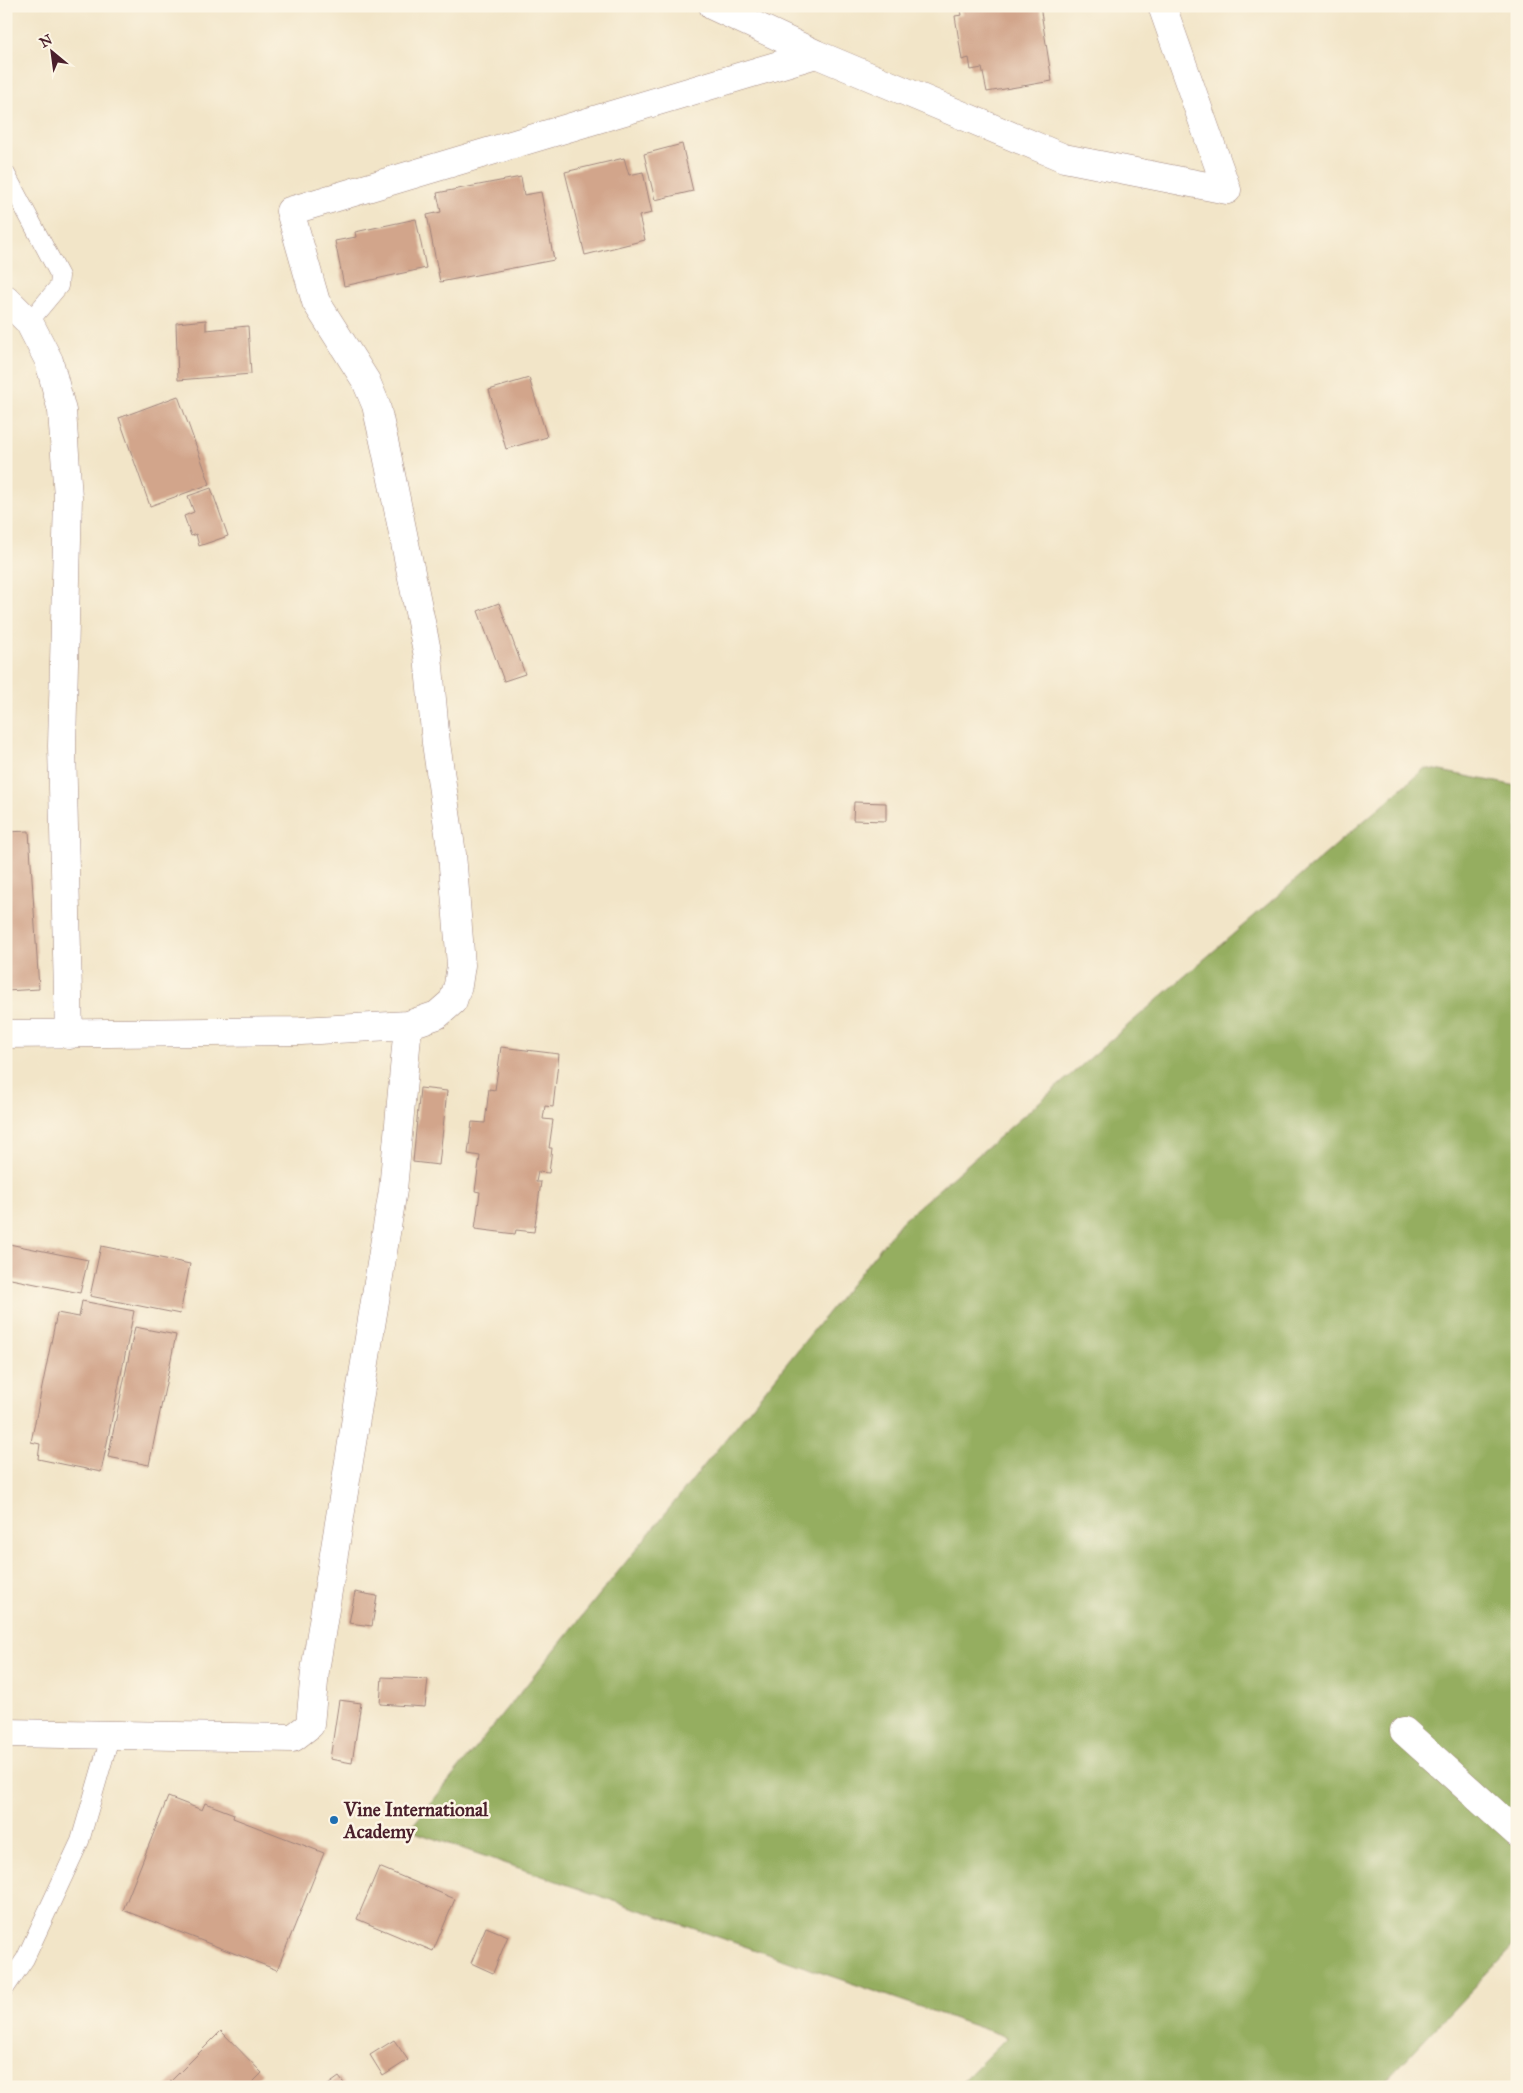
<svg xmlns="http://www.w3.org/2000/svg" width="1523" height="2093" font-family="'IM FELL Great Primer',serif">
<rect width="100%" height="100%" fill="#fcf5e5"/>
<filter id="ink" filterUnits="userSpaceOnUse"><feTurbulence type="fractalNoise" baseFrequency=".02" numOctaves="2"/><feDisplacementMap in="SourceGraphic" scale="10" xChannelSelector="R" yChannelSelector="G"/><feConvolveMatrix kernelMatrix="1 2 1 2 8 2 1 2 1" color-interpolation-filters="sRGB"/></filter>
<filter id="wash" filterUnits="userSpaceOnUse"><feTurbulence type="fractalNoise" baseFrequency=".0096" numOctaves="4" result="noise"/><feDisplacementMap in="SourceGraphic" scale="20" xChannelSelector="R" yChannelSelector="G"/><feGaussianBlur stdDeviation="1.12" result="paint"/><feColorMatrix in="noise" values="0 0 0 0 0 0 0 0 0 0 0 0 0 0 0 0 0 1.4 0 .05"/><feComposite in="paint" operator="in"/></filter>
<g filter="url(#wash)">
<rect width="100%" height="100%" fill="#f2e5c8"/>
<path fill="#95ae60" stroke="#706646" d="M1425,768L1517,786V1942L1380,2087H957L1007,2037L409,1830L902,1221Z"/>
<g id="blocks">
<path fill="#d2a58b" d="M960,6H1040L1052,81L987,92L982,68L971,70L969,58L962,60L955,16L962,15Z
M682,144L693,191L655,200L644,154Z
M624,158L629,175L643,172L652,213L639,216L645,240L585,255L565,172Z
M521,177L524,195L541,192L554,260L440,282L427,215L441,212L437,193Z
M416,219L426,268L344,286L335,241L356,237L355,232Z
M206,320V330L248,326L251,374L178,380L176,323Z
M529,378L547,437L506,449L489,390Z
M178,396L210,484L150,506L119,418Z
M211,488L228,536L199,546L196,534L191,536L184,516L194,512L188,496Z
M499,603L525,674L504,681L478,611Z
M854,802L886,803V821L853,820Z
M29,831L39,989L6,991V832Z
M501,1047L559,1054L553,1107L545,1106L543,1119L553,1120L549,1148H552L549,1173L538,1172L536,1182H541L534,1232L516,1230L515,1234L475,1229L480,1192L475,1191L480,1156L468,1154L472,1122L485,1123L489,1089L495,1090Z
M420,1088L447,1091L439,1165L413,1162Z
M9,1244L88,1260L80,1293L6,1278Z
M101,1246L190,1264L180,1314L90,1296Z
M82,1301L134,1311L101,1472L38,1459L40,1444L31,1442L57,1313L79,1317Z
M135,1327L176,1335L149,1465L108,1457Z
M355,1592L377,1596L372,1626L349,1623Z
M382,1677L428,1679L425,1707L380,1704Z
M339,1700L361,1703L352,1763L330,1759Z
M168,1797L202,1810L205,1803L234,1814L233,1818L324,1853L277,1970L123,1910Z
M379,1867L455,1899L433,1951L357,1919Z
M486,1927L508,1936L493,1973L471,1963Z
M221,2031L262,2073L248,2087H165Z
M394,2040L408,2060L383,2076L370,2055Z
M339,2077L347,2087H325Z"/>
</g>
</g>
<g filter="url(#ink)">
<use href="#blocks" fill-opacity="0" stroke="#9e827a" stroke-width="1"/>
<g fill="none" stroke-linecap="round" stroke-linejoin="round">
<defs>
<path id="service" d="M6,174L60,276L59,286L29,322
M6,1987L25,1959L80,1841L111,1734"/>
<path id="minor" d="M713,6L816,54L1064,158L1227,190
M1162,6L1227,190
M6,299L29,322L49,361L62,411L68,497L62,746L69,1035
M6,1034L301,1031L408,1025L437,1015L453,1001L458,985L461,965L452,854L436,743L428,656L386,450L376,405L366,381L316,302L290,211L816,54
M1404,1731L1517,1833
M6,1733L293,1738L310,1725L315,1671L393,1190L408,1025"/>
</defs>
<use href="#service" stroke="#9e827a" stroke-width="19"/>
<use href="#minor" stroke="#9e827a" stroke-width="29"/>
<use href="#service" stroke="#fff" stroke-width="18"/>
<use href="#minor" stroke="#fff" stroke-width="28"/>
</g>
</g>
<circle fill="#1f6fb2" stroke="#fcf5e5" stroke-width="2" cx="334" cy="1820" r="5"/>
<g text-anchor="middle" stroke-width="5" stroke-linejoin="round" paint-order="stroke">
<g font-size="19" font-weight="bold" fill="#4a1f2b" stroke="#fcf5e5" text-anchor="start">
<text x="344" y="1816">Vine International<tspan x="344" dy="22">Academy</tspan></text>
</g>
</g>
<rect width="1523" height="2093" fill="none" stroke="#fcf5e5" stroke-width="25"/>
<g transform="translate(52 52) rotate(331)" stroke="#fcf5e5" stroke-width="4" paint-order="stroke">
<path d="M0-4L9 19L0 12L-9 19Z" fill="#4a1f2b"/>
<text y="-8" font-size="14" font-weight="bold" text-anchor="middle" fill="#4a1f2b">N</text>
</g>
</svg>
